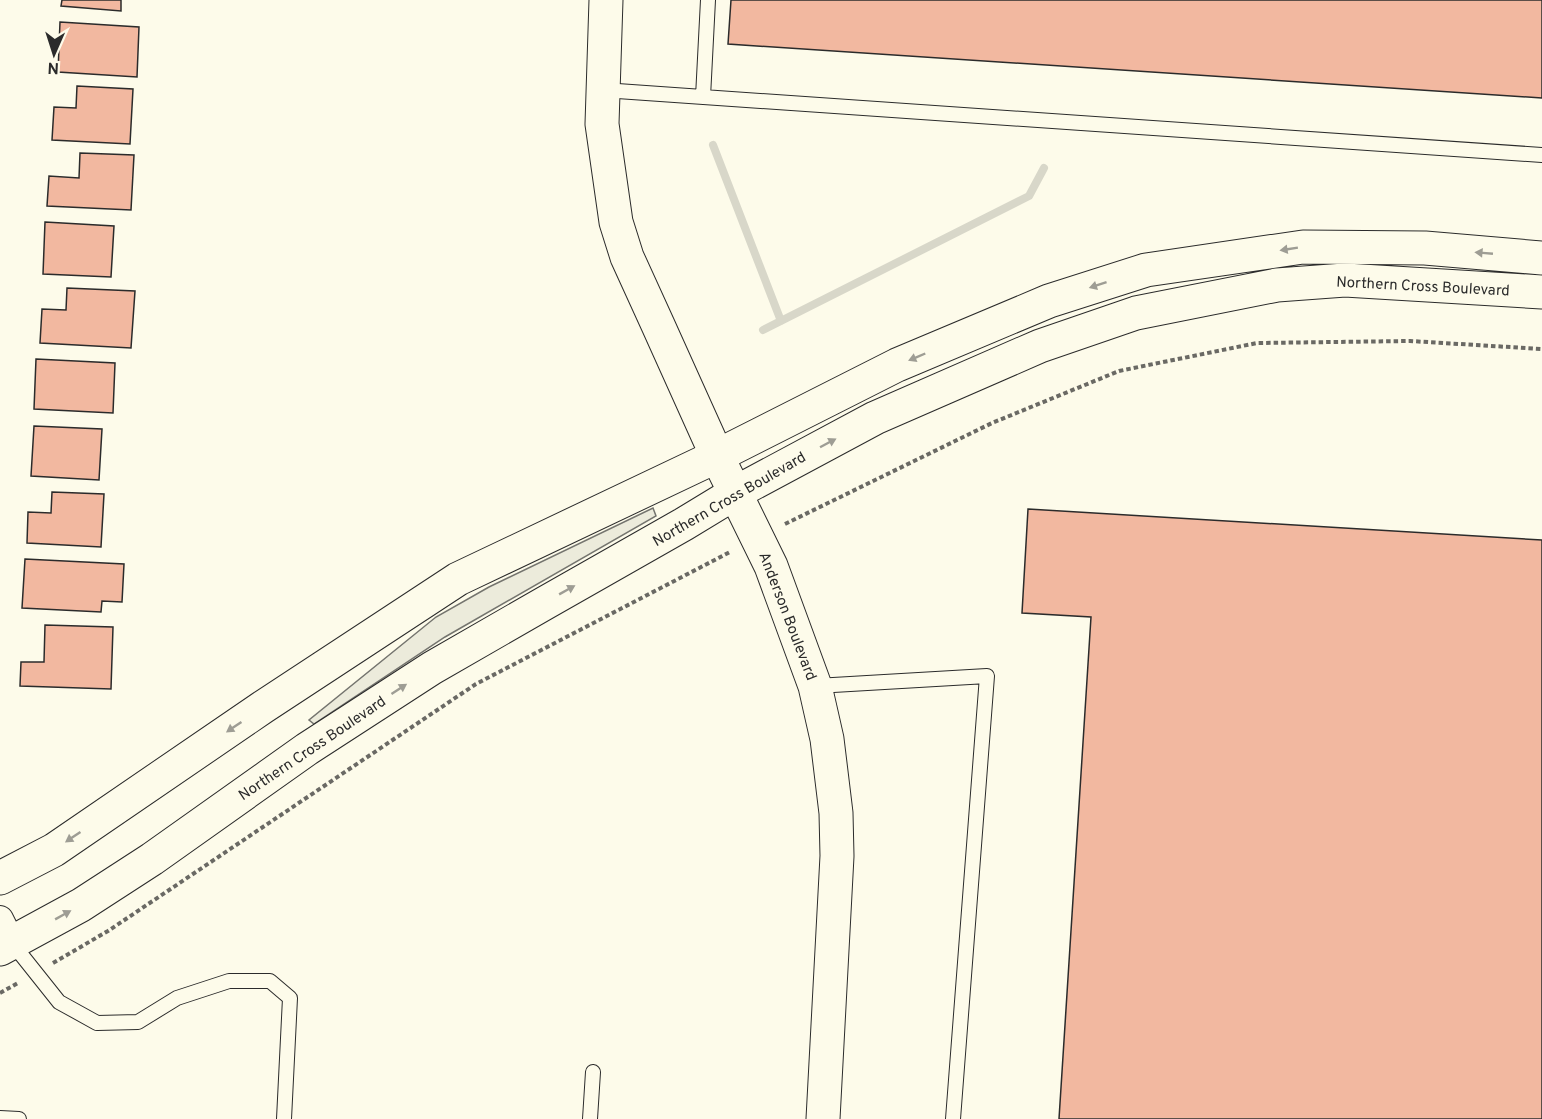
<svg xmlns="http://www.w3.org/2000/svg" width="1542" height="1119" font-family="Overpass,sans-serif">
<rect width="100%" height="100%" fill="#fdfbea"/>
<path fill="#ecebdb" stroke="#74746e" stroke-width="1.5" d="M653,508L656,516L445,637L314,724L309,720L436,617L489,587Z"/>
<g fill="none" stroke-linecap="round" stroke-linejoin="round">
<path stroke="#d8d7c9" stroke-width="8" d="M713,145L781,321
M763,330L1029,196L1044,168"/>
</g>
<path fill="#f2b8a0" stroke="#2b2b2b" stroke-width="1.5" d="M62,0H121V11L61,6Z
M731,0H1542V98L728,44Z
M60,22L139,27L137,77L58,72Z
M77,86L133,89L130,144L52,140L54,107L76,108Z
M80,153L134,155L131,210L47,206L49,176L79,178Z
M45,222L114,226L111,277L43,274Z
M67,288L135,291L131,348L40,343L42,309L66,310Z
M36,359L115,363L113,413L34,409Z
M34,426L102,429L99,480L31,476Z
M52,492L104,494L101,547L27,543L28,512L51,513Z
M1028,509L1542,540V1119H1059L1091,617L1022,613Z
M25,559L124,564L122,602L102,601L101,612L22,608Z
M45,625L113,627L111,689L20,686L21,662H44Z"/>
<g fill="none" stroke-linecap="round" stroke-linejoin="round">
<defs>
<path id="lane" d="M603,90L1542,155
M703,97L708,0
M816,686L987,676L953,1119
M12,943L59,1002L97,1023L138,1022L177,998L229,981H270L290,998L284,1119
M0,1118L19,1119
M590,1119L593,1072"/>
<path id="street" d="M0,919L12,943"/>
<path id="secondary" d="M606,0L602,124L616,222L627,257L658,325L717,456L771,566L815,686L827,739L836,813L837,856L823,1119
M0,878L54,850L263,707L458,579L717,456L897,365L1049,301L1146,270L1303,247L1425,248L1542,258
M0,949L81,905L152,859L307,749L432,668L545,603L684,524L735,493L875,418L1040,346L1136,313L1277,285L1345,280L1542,292"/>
</defs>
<use href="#lane" stroke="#2b2b2b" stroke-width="16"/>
<use href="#street" stroke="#2b2b2b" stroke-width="28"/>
<use href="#secondary" stroke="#2b2b2b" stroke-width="35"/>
<path stroke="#6a6964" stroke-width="4" stroke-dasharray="4.5 3" stroke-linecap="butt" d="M785,524L992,423L1119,371L1257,343L1410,341L1542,349
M53,963L108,931L476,684L730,552
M0,993L18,983"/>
<use href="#lane" stroke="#fdfbea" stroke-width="14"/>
<use href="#street" stroke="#fdfbea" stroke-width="26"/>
<use href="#secondary" stroke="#fdfbea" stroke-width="33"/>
</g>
<defs><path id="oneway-solid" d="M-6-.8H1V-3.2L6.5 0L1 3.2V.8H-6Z" transform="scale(1.5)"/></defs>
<g fill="#9e9d94">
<use href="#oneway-solid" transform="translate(1289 249) rotate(171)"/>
<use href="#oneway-solid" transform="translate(1484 253) rotate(-175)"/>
<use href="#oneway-solid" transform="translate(1098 285) rotate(162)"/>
<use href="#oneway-solid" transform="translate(917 357) rotate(157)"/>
<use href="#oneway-solid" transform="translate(828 443) rotate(-28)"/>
<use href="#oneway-solid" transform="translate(567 590) rotate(-29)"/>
<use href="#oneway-solid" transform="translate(399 689) rotate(-33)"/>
<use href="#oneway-solid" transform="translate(234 727) rotate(146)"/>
<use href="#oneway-solid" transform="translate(73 837) rotate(146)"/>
<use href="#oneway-solid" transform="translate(63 915) rotate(-29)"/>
</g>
<g text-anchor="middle" stroke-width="4.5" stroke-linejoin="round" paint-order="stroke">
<g font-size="15" fill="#2b2b2b" stroke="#fdfbea">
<text transform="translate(1423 286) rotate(3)" y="5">Northern Cross Boulevard</text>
<text transform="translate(729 499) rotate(-30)" y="5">Northern Cross Boulevard</text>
<text transform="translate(788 616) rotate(69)" y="5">Anderson Boulevard</text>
<text transform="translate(312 748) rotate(-34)" y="5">Northern Cross Boulevard</text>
</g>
</g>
<g transform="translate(54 54) rotate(183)" stroke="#fdfbea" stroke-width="4.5" paint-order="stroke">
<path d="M0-4.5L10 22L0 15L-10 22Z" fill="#2b2b2b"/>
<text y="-9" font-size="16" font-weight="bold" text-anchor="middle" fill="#2b2b2b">N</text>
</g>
</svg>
